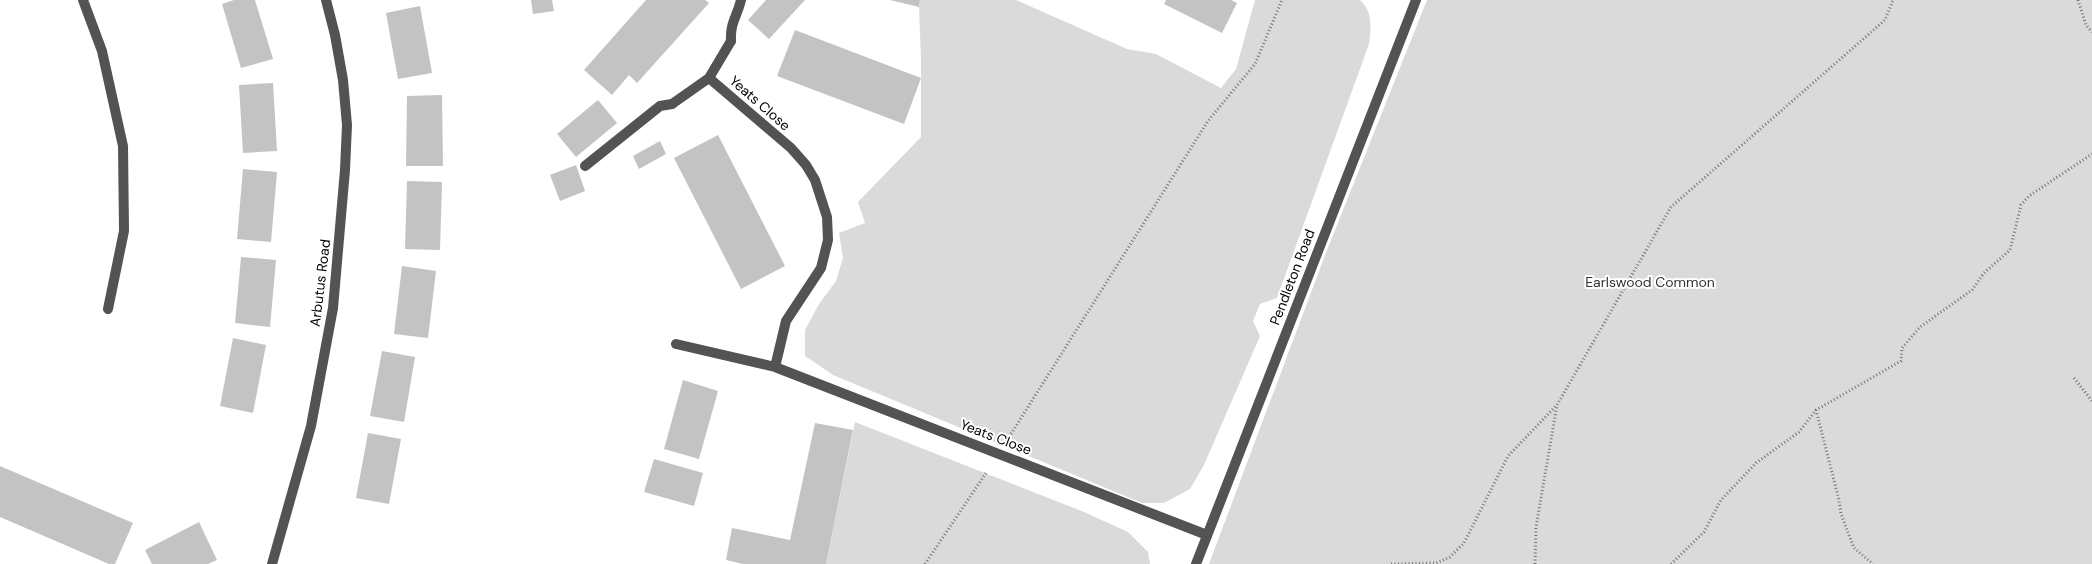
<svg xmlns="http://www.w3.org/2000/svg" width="2092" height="564" font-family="'DM Sans',sans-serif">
<rect width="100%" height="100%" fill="#fff"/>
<path fill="#dadada" d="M920,0H1016L1127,49L1156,54L1221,88L1236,69L1255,0H1360C1373,11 1371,28 1369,44L1277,298L1260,304L1253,321L1260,336L1204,465L1190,489L1164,503H1142L833,375L805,356V330L819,304L836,281L843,258L839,233L865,223L858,202L921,137V59L919,7Z
M1427,0H2092V564H1209L1327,250Z
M855,422L1084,512L1128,532L1148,552L1150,564H826Z"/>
<path fill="#c3c3c3" d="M234,0H255L273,59L241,68L222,4Z
M531,0H552L554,11L533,14Z
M646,0H705L709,3L637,83L629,75L612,95L584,70Z
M766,0H805L769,39L748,20Z
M890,0H920L919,7Z
M1166,0H1231L1237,3L1222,33L1164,4Z
M420,6L432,73L398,79L386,13Z
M795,30L921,78L904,124L777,76Z
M273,83L277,151L243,153L239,85Z
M442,95L443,166H406L407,96Z
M598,100L617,123L576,157L557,134Z
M718,135L785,266L741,289L674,158Z
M660,141L666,154L639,169L633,156Z
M576,165L585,191L560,201L550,175Z
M243,169L277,172L271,242L237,239Z
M407,181L442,182L440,250L405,249Z
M241,257L276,260L270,327L235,323Z
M402,266L436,271L428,338L394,334Z
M233,338L266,345L253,413L220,406Z
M382,351L415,357L404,422L370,416Z
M683,380L718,391L699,459L664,449Z
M815,423L853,430L826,564H743L726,560L732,528L790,540Z
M368,433L401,439L389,504L356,498Z
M654,459L703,473L694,506L644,492Z
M0,466L133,523L115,564H109L0,517Z
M199,522L217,560L208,564H152L145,550Z"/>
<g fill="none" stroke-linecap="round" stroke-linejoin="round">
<path stroke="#757575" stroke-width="3" stroke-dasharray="1 2.5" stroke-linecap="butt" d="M2078,0L2086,25L2092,32
M2074,378L2092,401
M1816,410L1839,500L1841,514L1854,548L1873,564
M1011,434L1208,121L1255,64L1282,0
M925,564L986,473
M1391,564L1436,563L1450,557L1464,543L1508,456L1556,406
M1535,564L1536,527L1557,405L1671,207L1885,20L1893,0
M1671,564L1704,532L1721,500L1756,463L1799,432L1816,410L1901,361L1902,348L1920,327L1972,290L1984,273L2010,250L2021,205L2029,196L2092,154"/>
<path stroke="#535353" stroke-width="10" d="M83,0L102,51L123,146L124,231L108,309
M731,41C730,22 737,17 741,0
M585,166L660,106L672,104"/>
<path stroke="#535353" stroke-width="10" d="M709,78L791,148L806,165L815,180L827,217L828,240L821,268L786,321L775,367
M672,104L709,78L731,41
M676,344L775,367L1207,535
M272,564L311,426L333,308L345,170L347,125L343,80L335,35L326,0"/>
<path stroke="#535353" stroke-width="10" d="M1196,564L1416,0"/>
</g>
<g text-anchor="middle" stroke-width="4" stroke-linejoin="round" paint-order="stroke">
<g font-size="14" fill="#000" stroke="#fff">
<text transform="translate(760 103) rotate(41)" y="5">Yeats Close</text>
<text transform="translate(1292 277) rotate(-69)" y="5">Pendleton Road</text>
<text transform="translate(320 283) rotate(-83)" y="5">Arbutus Road</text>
<text transform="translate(996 437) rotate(21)" y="5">Yeats Close</text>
</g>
<g font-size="14" fill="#313131" stroke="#fff">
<text x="1650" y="287">Earlswood Common</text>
</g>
</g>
</svg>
